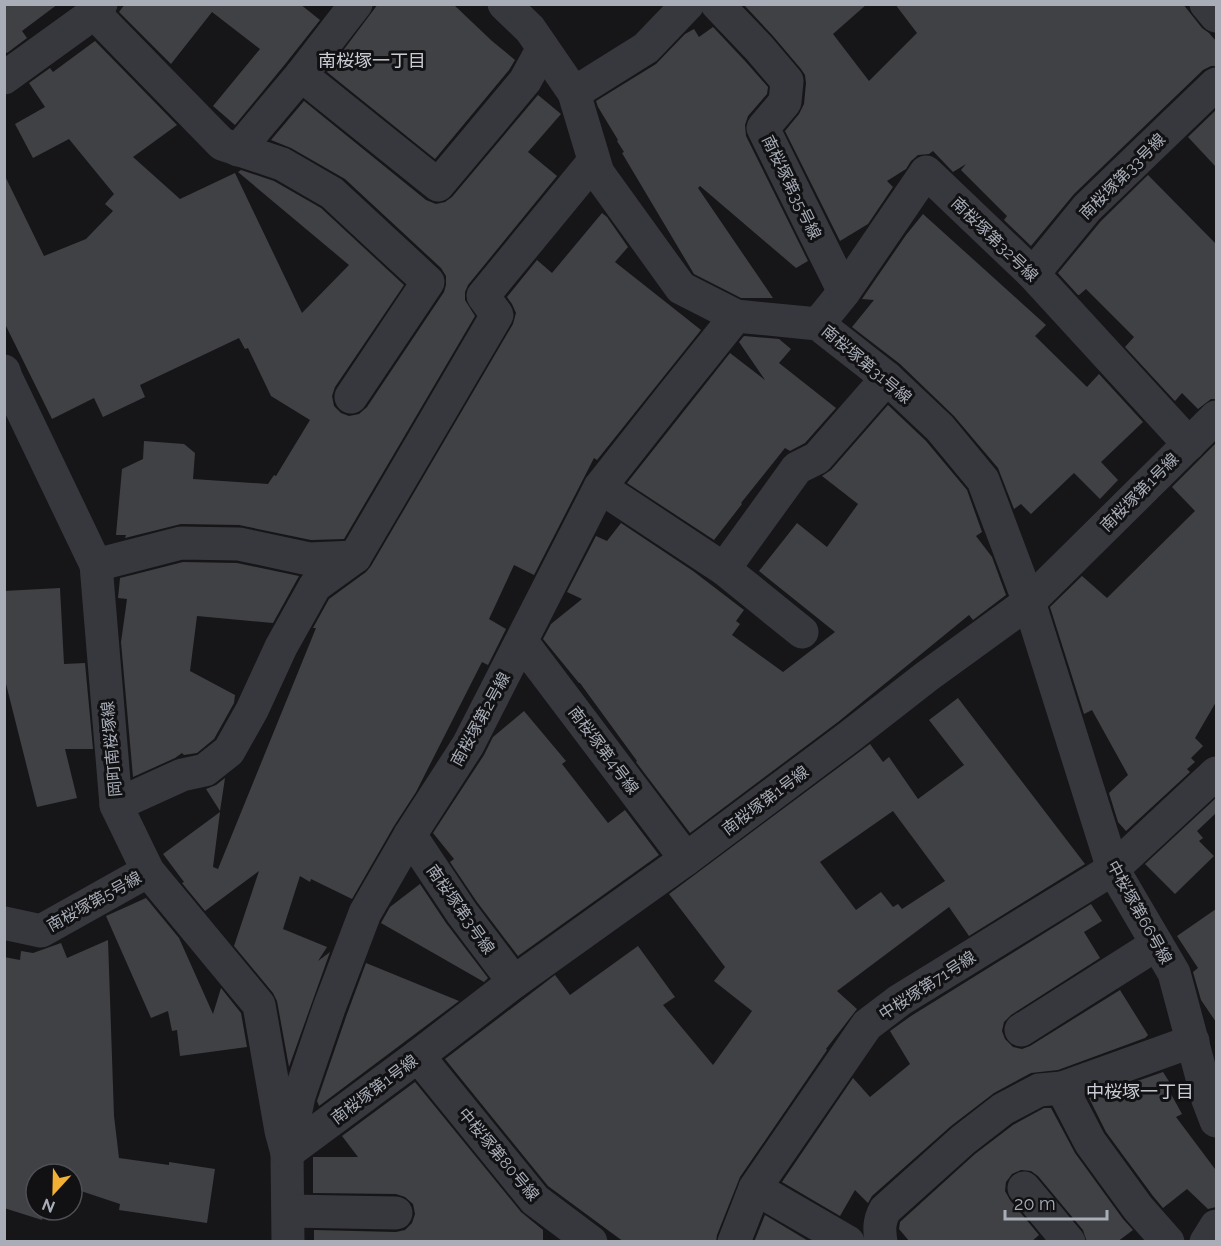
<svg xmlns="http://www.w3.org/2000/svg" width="1221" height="1246" viewBox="0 0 1221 1246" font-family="Raleway,'Noto Sans JP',sans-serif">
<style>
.building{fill:#404145;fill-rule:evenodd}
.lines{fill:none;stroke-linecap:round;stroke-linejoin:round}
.minor{stroke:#37383d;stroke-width:33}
.labels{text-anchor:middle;stroke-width:6;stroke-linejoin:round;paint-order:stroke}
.street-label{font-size:16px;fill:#a8adb8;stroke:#111113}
.neighbourhood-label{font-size:18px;fill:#c9ccd4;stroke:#111113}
</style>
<rect width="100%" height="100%" fill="#161618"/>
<g class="building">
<path d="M4 4H58L22 31 27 38 7 53 4 50Z"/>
<path d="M125 4H300L320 20 286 63 235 125 213 106 260 49 212 12 171 64 119 12Z"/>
<path d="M378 4H453L492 41 515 60 509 70 435 159 327 72Z"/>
<path d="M748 4H867L833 34 869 81 917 33 895 4H1183L1202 28 1209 33 1216 41V66H1211L1203 70 1074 194 1031 246 1004 220 1007 216 961 170 966 164 953 172 933 151 929 154 918 155 911 161 906 169 887 181 893 187 868 224 840 241 785 131 799 114 804 104 806 83 805 75 801 69 773 36 745 6Z"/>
<path d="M713 27 745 61 768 87 767 94 748 116 745 125 746 136 808 261 796 268 700 186 698 188 773 298H741L694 274 622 153 624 152 617 141 618 140 598 107 596 101 656 64 685 34 694 29 699 37Z"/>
<path d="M95 41 177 125 133 157 180 199 235 173 302 313 349 265 238 172 241 170 274 181 321 208 404 285 335 387 332 396 334 406 341 413 349 416 359 414 367 407 444 292 446 285V276L441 268 345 179 291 148 271 140 304 101 426 200 436 204 445 202 452 197 538 95 561 114 528 152 557 176 468 285 465 292V300L475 316 344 539 311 540 239 525 181 524 125 538 126 535H116L122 469 143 459 144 441 184 444 195 453 193 479 268 484 274 475 276 476 310 420 271 396 248 348 245 349 239 338 140 385 145 397 103 417 94 398 52 419 4 322V174L44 256 86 239 113 211 105 204 114 194 69 139 33 158 15 124 45 107 29 83 50 68 53 72Z"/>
<path d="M1216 110V167L1188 137Z"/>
<path d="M1148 175 1216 244V399H1211L1198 409 1182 393 1175 401 1173 399 1125 347 1134 337 1086 289 1079 295H1078L1058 273 1101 221Z"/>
<path d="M602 213 607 217 628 247 615 262 701 330 597 460 594 458 534 575 514 565 489 619 506 629 488 665 482 662 416 792 394 826 352 899 311 879 310 882 300 876 283 929 327 947 318 961 330 952 289 1067 277 1001 273 993 234 946 259 871 205 911 182 883 184 882 163 854 220 812 213 867 218 869 316 628H313L329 599 366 572 371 566 513 324 516 313 512 304 507 297 537 260 552 273Z"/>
<path d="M923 214 1046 325 1035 336 1087 387 1099 374 1143 422 1101 462 1118 480 1100 499 1074 473 1031 514 1021 504 1014 509 998 468 954 416 900 364 852 327 874 300 862 299 906 235Z"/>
<path d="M744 336 779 339 791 349 779 363 836 408 805 443 790 451 785 448 741 503 742 504 714 540 627 483 730 353 765 380 739 342Z"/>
<path d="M888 405 926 441 967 490 982 532 976 536 992 557 1006 595 973 620 969 615 838 722 690 833 636 762 637 761 580 683H579L543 639 551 624 582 599 567 592 596 536 607 541 621 523 693 571 744 610 736 621 740 624 732 635 783 672 835 632 759 571 797 523 827 547 858 504 822 476 831 470Z"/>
<path d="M1216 443V702L1195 738 1203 746 1191 758 1195 762 1187 769 1190 772 1126 831 1118 822 1109 793 1128 775 1092 710 1084 714 1050 607 1082 576 1107 598 1195 511 1172 487Z"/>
<path d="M183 562 237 563 299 576 273 623 197 616 190 671 235 695 234 703 214 739 197 753 184 755 182 753 175 758 133 777 121 642 127 599 118 598 120 578Z"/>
<path d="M60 588 64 664 85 663 93 749H65L77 798 37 807 4 676V591Z"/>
<path d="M958 698 1085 864 969 936 949 907 837 991 857 1009 826 1049 827 1050 740 1177 717 1235 716 1242H624L548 1186 445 1059 555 975 570 995 638 946 675 997 663 1005 713 1065 752 1011 714 981 725 967 669 894 870 744 883 762 889 757 918 799 964 765 929 720ZM893 811 945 881 902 909 898 904 893 907 881 892 856 910 820 862Z"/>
<path d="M524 711 566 761 562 764 608 823 625 810 659 855 518 956 477 902 450 862 454 859 433 833 484 755 493 737Z"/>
<path d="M225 778 220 811 206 789 216 785Z"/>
<path d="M1216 798V813L1197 831 1203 838 1199 841 1214 856 1175 894 1145 864Z"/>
<path d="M420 884 446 923 488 978 484 982 381 923 390 907Z"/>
<path d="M146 898 179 938 213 1014 221 988 241 1013 247 1047 180 1056 177 1030 172 1031 168 1011 151 1018 106 916Z"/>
<path d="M1091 904 1102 921 1084 932 1100 958 1011 1015 1004 1022 1002 1031 1005 1039 1013 1047 1022 1049 1030 1046 1120 990 1148 1035 1145 1038 1058 1070 1031 1073 994 1093 951 1126 872 1196 868 1203 855 1190 840 1216 782 1182 853 1078 870 1097 910 1064 890 1031 911 1016Z"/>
<path d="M1216 909V1022L1201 1000 1193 972 1198 968 1177 936Z"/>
<path d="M108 940 114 1116 119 1158 169 1165V1162L215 1169 207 1223 119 1210 120 1204 72 1188V1174H36V1210H45L42 1220 4 1208V957L20 960 21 951 33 953 61 943 67 958Z"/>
<path d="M366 963 459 1001 319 1106 317 1101 347 1014Z"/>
<path d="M1163 1072 1170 1083 1166 1085 1182 1114 1176 1117 1215 1169 1216 1175V1207L1208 1209 1187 1189 1163 1208 1153 1196 1106 1132 1089 1098Z"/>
<path d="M415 1082 521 1212 543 1230V1242H314V1230L396 1232 405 1230 412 1223 415 1214 413 1204 405 1197 396 1194 313 1193V1157H358L342 1136Z"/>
<path d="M1044 1108H1051L1075 1153 1123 1219 1133 1230 1117 1242H1087L1083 1230 1038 1176 1031 1171 1021 1170 1012 1174 1006 1182 1005 1191 1010 1200 1039 1235 1031 1242H910L899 1229 900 1222 975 1154 1013 1125Z"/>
<path d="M765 1215 810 1242H754Z"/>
</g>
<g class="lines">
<g class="minor">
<path d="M504 4 530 29 574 93 598 173 681 288 736 316 818 324 887 378 940 428 983 480 1029 602 1113 869 1174 973 1208 1100 1216 1121"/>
<path d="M717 4 759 48 787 81 785 102 763 128 844 292"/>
<path d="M1206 4 1216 16"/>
<path d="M94 13 222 144 282 164 332 193 428 282 351 397"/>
<path d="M301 75 438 185 525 81 543 48"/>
<path d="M4 78 94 13 101 4"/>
<path d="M574 93 646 48 688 4"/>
<path d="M238 150 301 75 356 4"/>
<path d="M1033 274 1087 208 1216 84"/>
<path d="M818 324 844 292 926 172 1033 274 1189 444"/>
<path d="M4 371 6 377 96 565 116 805 148 871 259 1005 281 1131 287 1153 288 1242"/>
<path d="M600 487 724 569 797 468 817 458 887 378"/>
<path d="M96 565 181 543 239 544 309 559 355 557"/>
<path d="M724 569 802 632"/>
<path d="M522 642 686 859"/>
<path d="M116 805 182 775 205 770 229 751 252 710 281 647 315 586 355 557 497 315 483 296 594 161"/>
<path d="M410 835 462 913 514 982"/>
<path d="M4 923 41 931 148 871"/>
<path d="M1021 1030 1157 944"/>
<path d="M418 1056 535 1200 591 1242"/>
<path d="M1062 1088 1090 1142 1138 1208 1168 1242"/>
<path d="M287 1153 418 1056 514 982 686 859 849 737 926 677 1029 602 1216 417"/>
<path d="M287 1153 299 1096 329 1008 365 913 410 835 468 745 600 487 671 397 736 316"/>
<path d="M755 1188 848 1242"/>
<path d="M1024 1188 1069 1242"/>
<path d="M289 1211 396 1213"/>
<path d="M734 1242 755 1188 867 1025 900 1000 1113 869 1216 773"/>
<path d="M881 1242C879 1229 879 1221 885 1210L963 1140 1003 1109 1039 1090 1062 1088 1193 1041"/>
<path d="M1206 1242 1216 1226"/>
</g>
</g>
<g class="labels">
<g class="street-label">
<text transform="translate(1122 176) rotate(-45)" y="6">南桜塚第33号線</text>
<text transform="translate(792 187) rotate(64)" y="6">南桜塚第35号線</text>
<text transform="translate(995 239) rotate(44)" y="6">南桜塚第32号線</text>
<text transform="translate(867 364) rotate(40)" y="6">南桜塚第31号線</text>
<text transform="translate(1139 492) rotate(-45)" y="6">南桜塚第1号線</text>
<text transform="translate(480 719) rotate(-61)" y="6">南桜塚第2号線</text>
<text transform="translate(111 749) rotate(-95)" y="6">岡町南桜塚線</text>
<text transform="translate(604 750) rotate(53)" y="6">南桜塚第4号線</text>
<text transform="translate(765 800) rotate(-37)" y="6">南桜塚第1号線</text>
<text transform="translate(94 901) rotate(-29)" y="6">南桜塚第5号線</text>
<text transform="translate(461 909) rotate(55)" y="6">南桜塚第3号線</text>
<text transform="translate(1140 912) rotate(61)" y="6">中桜塚第66号線</text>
<text transform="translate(927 985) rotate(-33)" y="6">中桜塚第71号線</text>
<text transform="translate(374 1089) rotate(-37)" y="6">南桜塚第1号線</text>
<text transform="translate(499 1154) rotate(50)" y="6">中桜塚第80号線</text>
</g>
<g class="neighbourhood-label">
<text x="372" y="67">南桜塚一丁目</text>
<text x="1140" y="1098">中桜塚一丁目</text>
</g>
</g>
<rect width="1221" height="1246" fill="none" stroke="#a8adb8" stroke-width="12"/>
<g transform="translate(54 1192) rotate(202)"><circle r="28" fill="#111113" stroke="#4d4f55" stroke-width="1.5"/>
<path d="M0-4.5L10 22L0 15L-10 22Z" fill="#f2b134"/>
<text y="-9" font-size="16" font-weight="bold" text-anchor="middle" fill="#a8adb8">N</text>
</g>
<path d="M1005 1210v9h102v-9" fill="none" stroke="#a8adb8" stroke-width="3"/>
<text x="1014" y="1210" font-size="18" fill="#a8adb8" stroke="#111113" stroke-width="4.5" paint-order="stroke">20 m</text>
</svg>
